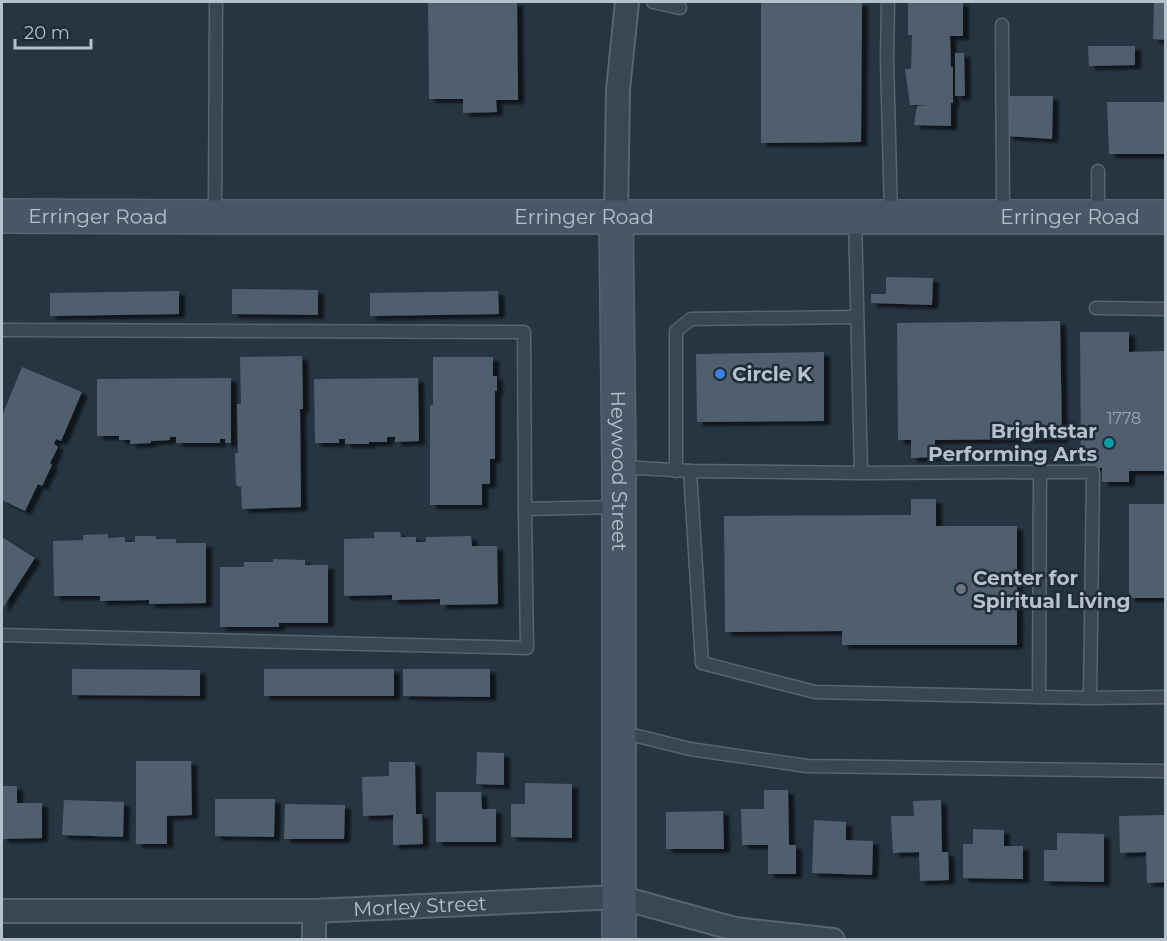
<svg xmlns="http://www.w3.org/2000/svg" width="1167" height="941" viewBox="0 0 1167 941" font-family="Montserrat,sans-serif">
<style>
.building{fill:#4f5f6d;filter:url(#shadow)}
.lines{fill:none;stroke-linecap:round;stroke-linejoin:round}
.lane-casing{stroke:#58646f;stroke-width:15}
.street-casing{stroke:#58646f;stroke-width:26}
.secondary-casing{stroke:#58646f;stroke-width:36}
.lane{stroke:#3a4752;stroke-width:12}
.street{stroke:#3a4752;stroke-width:22}
.secondary{stroke:#485665;stroke-width:33}
.shop-dot{fill:#3f7fe0;stroke:#1f2c37;stroke-width:2}
.culture-dot{fill:#0f9aa8;stroke:#1f2c37;stroke-width:2}
.worship-dot{fill:#6b7280;stroke:#1f2c37;stroke-width:2}
.labels{text-anchor:middle;stroke-width:5;stroke-linejoin:round;paint-order:stroke}
.number-label{font-size:16px;fill:#9da8b4}
.street-label{font-size:20px;fill:#b7c1cc;stroke:#1f2c37}
.poi-label{font-size:20px;font-weight:bold;fill:#b7c1cc;stroke:#1f2c37;text-anchor:start}
</style>
<defs>
<filter id="shadow"><feDropShadow dx="6" dy="4" stdDeviation="1.5" flood-color="#0009"/></filter>
</defs>
<rect width="100%" height="100%" fill="#263542"/>
<g class="building">
<path d="M428 2H517L518 100H496L497 112 463 113V99H429Z"/>
<path d="M761 2H862L861 142 761 143Z"/>
<path d="M908 2H963V36H950L951 67H953V103H951V126L914 125 917 106 928 105H910L905 69H911L912 35H908Z"/>
<path d="M1154 2H1166V40L1153 39Z"/>
<path d="M1088 46H1135V65L1089 66Z"/>
<path d="M955 53H964L965 96H955Z"/>
<path d="M1008 96H1053L1052 139 1007 136Z"/>
<path d="M1107 102H1166V154H1109Z"/>
<path d="M886 277 933 278 932 305 871 303V294H886Z"/>
<path d="M232 289 318 290V315L232 314Z"/>
<path d="M179 291V314L50 316V293Z"/>
<path d="M498 291 499 314 370 316V293Z"/>
<path d="M1060 321 1062 439 935 440V457L911 458V440H898L897 323Z"/>
<path d="M1080 332H1129V352L1166 351V471H1129V482H1102V468H1081Z"/>
<path d="M824 352V421L697 422 696 354Z"/>
<path d="M302 356 303 409H300L301 507 242 509 241 487 236 485 235 453H238L237 404H241L240 357Z"/>
<path d="M433 357H493V376H497V391H495V459H490V484H482V505H430V405H433Z"/>
<path d="M22 367 82 392 61 441 56 439 54 444 58 447 50 463 52 465 42 486 38 484 25 511 2 500V416Z"/>
<path d="M231 378V443H225V439H220V443H176V437H170V440L151 441V443L130 444V440H119V436H97V379Z"/>
<path d="M418 378 419 441 395 442V437H387V442H369V444H345V439H339V443H315L314 379Z"/>
<path d="M911 499H936V526H1017V645H842V631L725 632 724 516 911 515Z"/>
<rect x="1129" y="504" width="37" height="94"/>
<path d="M374 532H400L401 537H416V542H426V537L471 536 472 546H497L498 604 440 605V599L392 600V595L344 596V539L374 538Z"/>
<path d="M108 534V538L125 537V542H135V536H156V539H176V543H206V603L149 604V600L100 601V596H54L53 541 83 540V535Z"/>
<path d="M2 537 35 558 2 609Z"/>
<path d="M273 559 305 560V565H328V623H279V627H220V567H244V562H273Z"/>
<path d="M72 669 200 670V696L72 695Z"/>
<rect x="264" y="669" width="130" height="27"/>
<path d="M403 669H490V697L403 696Z"/>
<path d="M477 752 504 753V785L476 784Z"/>
<path d="M136 761H191L192 815 167 816V844H136Z"/>
<path d="M389 762H415L416 814H422L423 844 393 845V815L363 816 362 777 389 776Z"/>
<path d="M525 783 572 784V838L511 837V804H525Z"/>
<path d="M2 786H17V803H42V838L2 839Z"/>
<path d="M764 790H788L789 845H796V874H768V845H742L741 809H764Z"/>
<path d="M436 792H481L482 809H496V842H436Z"/>
<path d="M215 799H275L274 837 215 836Z"/>
<path d="M64 800 124 802 123 837 62 835Z"/>
<path d="M941 800 942 852H948L949 880 920 881 919 852 893 853 891 816H914L913 801Z"/>
<path d="M285 804 345 805 344 839H284Z"/>
<path d="M723 811 724 849H666V812Z"/>
<path d="M1166 815V882L1147 883 1146 852 1120 853 1119 816Z"/>
<path d="M814 820 846 822V840L873 841 872 875 812 873Z"/>
<path d="M973 829 1004 830V846H1023V879L963 878V844H973Z"/>
<path d="M1057 833 1104 834V882L1044 881V850H1057Z"/>
</g>
<g class="lines">
<defs>
<g id="lane">
<path d="M653 2 680 8"/>
<path d="M888 2 887 59 891 216"/>
<path d="M1002 25 1003 216"/>
<path d="M1098 171V217"/>
<path d="M215 216 216 2"/>
<path d="M1096 308 1166 309"/>
<path d="M2 330 524 332 525 509"/>
<path d="M621 467 690 471 861 473 855 218"/>
<path d="M676 471V331L691 319 857 317"/>
<path d="M690 471 702 663 815 692 1090 698 1093 472H1040"/>
<path d="M861 473 1040 472 1039 697"/>
<path d="M2 635 527 648 525 509 618 507"/>
<path d="M1090 698 1166 697"/>
<path d="M621 732 690 749 807 766 1166 771"/>
</g>
<g id="street">
<path d="M616 217 618 90 627 2"/>
<path id="s1" d="M2 911H314L619 897 735 929 833 940"/>
<path d="M314 911V940"/>
</g>
<g id="secondary">
<path id="s2" d="M2 216 215 217H1166"/>
<path id="s3" d="M616 217 619 467V940"/>
</g>
</defs>
<use href="#lane" class="lane-casing"/>
<use href="#street" class="street-casing"/>
<use href="#secondary" class="secondary-casing"/>
<use href="#lane" class="lane"/>
<use href="#street" class="street"/>
<use href="#secondary" class="secondary"/>
</g>
<circle class="shop-dot" cx="720" cy="374" r="6"/>
<circle class="culture-dot" cx="1109" cy="443" r="6"/>
<circle class="worship-dot" cx="961" cy="589" r="6"/>
<g class="labels">
<g class="number-label">
<text x="1124" y="424">1778</text>
</g>
<g class="street-label">
<text dy="7" stroke="none"><textPath href="#s2" startOffset="96">Erringer Road</textPath></text>
<text dy="7" stroke="none"><textPath href="#s2" startOffset="582">Erringer Road</textPath></text>
<text dy="7" stroke="none"><textPath href="#s2" startOffset="1068">Erringer Road</textPath></text>
<text dy="7" stroke="none"><textPath href="#s3" startOffset="254">Heywood Street</textPath></text>
<text dy="7" stroke="none"><textPath href="#s1" startOffset="418">Morley Street</textPath></text>
</g>
<g class="poi-label">
<text x="732" y="381">Circle K</text>
<text x="1097" y="438" text-anchor="end">Brightstar<tspan x="1097" dy="23">Performing Arts</tspan></text>
<text x="973" y="585">Center for<tspan x="973" dy="23">Spiritual Living</tspan></text>
</g>
</g>
<rect width="1167" height="941" fill="none" stroke="#b7c1cc" stroke-width="6"/>
<path d="M15 39v9h76v-9" fill="none" stroke="#b7c1cc" stroke-width="3"/>
<text x="24" y="39" font-size="18" fill="#b7c1cc" stroke="#1f2c37" stroke-width="4.5" paint-order="stroke">20 m</text>
</svg>
